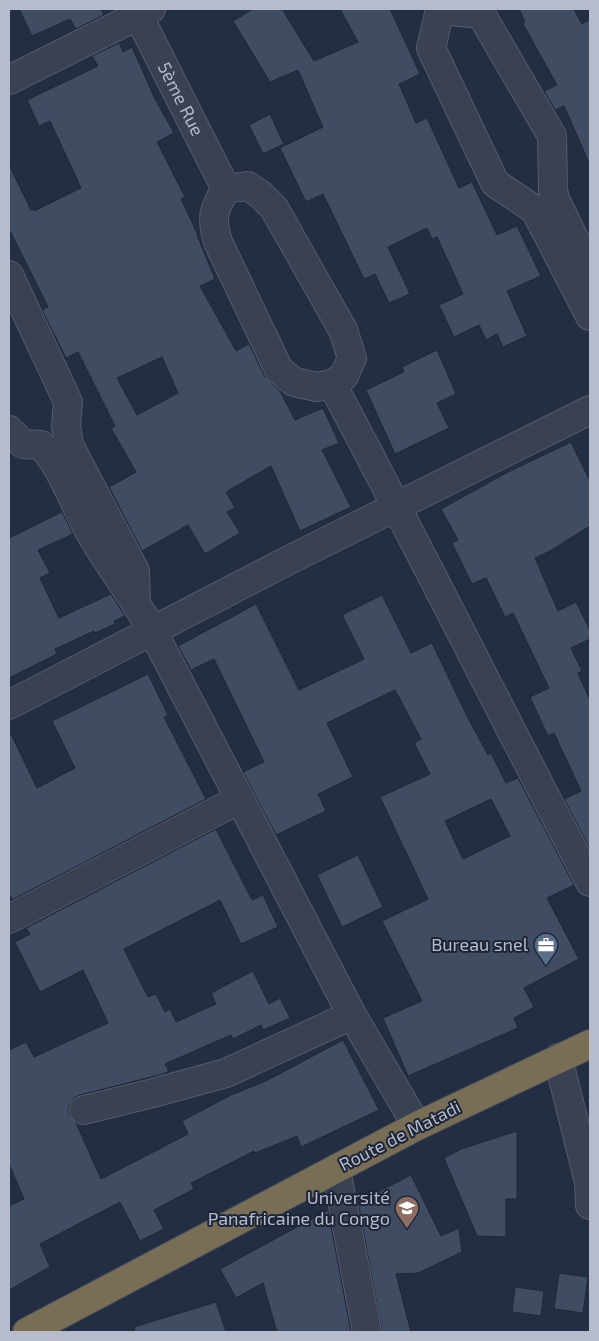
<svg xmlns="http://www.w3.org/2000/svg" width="599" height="1341" viewBox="0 0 599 1341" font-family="'Exo 2',sans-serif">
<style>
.building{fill:#404c62;stroke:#1f2739;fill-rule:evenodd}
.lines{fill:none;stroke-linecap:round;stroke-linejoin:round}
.minor-casing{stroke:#545c6c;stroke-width:30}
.highway-casing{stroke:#434b5c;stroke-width:30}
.minor{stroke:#394152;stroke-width:28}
.highway{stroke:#786e55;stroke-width:28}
.labels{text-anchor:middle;stroke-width:4;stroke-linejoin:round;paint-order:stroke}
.street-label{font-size:18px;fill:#b6bccc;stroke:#1d2537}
.poi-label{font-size:18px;fill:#b6bccc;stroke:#1d2537;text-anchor:end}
</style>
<rect width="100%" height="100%" fill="#242e42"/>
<g class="building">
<path d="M19 9H101L104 15 76 29 70 19 32 36Z"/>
<path d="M253 9H282L314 61 358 42 340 9H390L420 74 399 84 416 123 427 118 459 188 472 182 497 235 517 226 541 276 507 291 527 336 503 347 497 334 486 340 479 325 454 337 439 305 463 294 437 237 432 239 427 228 388 247 410 294 389 303 375 274 364 279 323 194 306 202 280 148 323 127 298 70 270 82 233 21Z"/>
<path d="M519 9H574L582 24 590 19V165L564 106 555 110 544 91 557 85 523 24 525 22Z"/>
<path d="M119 43 123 52 132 47 155 99 174 133 157 142 185 197 181 199 198 235H197L215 279 200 286 236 351 249 344 265 377 280 391 295 420 323 408 339 443 322 450 351 507 300 531 271 466 226 492 235 508 227 512 240 533 205 554 188 525 142 551 109 487 136 472 111 428 115 426 78 352 66 358 42 310 48 307 9 229V165L31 210 33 209 34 211 81 188 50 121 39 126 27 100 98 66 92 56ZM162 357 178 393 137 415 117 378Z"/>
<path d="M270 114 284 144 263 154 249 125Z"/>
<path d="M437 350 456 394 437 403 449 428 395 454 366 390 404 372 402 367Z"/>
<path d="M571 442 590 481V526L550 551 535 558 558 611 576 602 590 630V639L571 648 582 671 578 673 590 700V849L564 799 581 791 554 733 548 736 530 697 549 688 513 613 505 617 486 578 472 584 452 543 458 540 441 509 508 472Z"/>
<path d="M62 512 73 534 38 550 50 573 40 578 59 618 111 594 125 616 114 621 115 624 95 633 94 631 55 649 57 654 9 678V538Z"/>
<path d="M382 595 411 653 432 643 468 718 488 755 491 753 506 783 518 778 574 885 547 898 579 959 524 988 534 1007 514 1018 518 1028 408 1076 383 1018 422 1001 382 921 428 899 380 797 430 774 414 743 421 739 395 690 327 723 353 777 318 794 326 811 276 835 243 772 264 762 214 659 191 670 178 646 256 604 299 690 364 659 342 615ZM491 799 510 836 463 859 445 821Z"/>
<path d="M148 674 168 715 164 717 206 799 12 900 9 893V730L37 788 75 768 52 721Z"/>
<path d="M216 829 252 900 263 895 278 927 241 944 220 900 124 949 148 997 156 994 165 1012 170 1009 176 1022 216 1004 211 993 253 971 269 1004 280 998 290 1018 263 1030 261 1025 233 1039 231 1035 165 1064 169 1071 163 1074 80 1095 74 1098 69 1106V1114L76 1123 101 1179 188 1134 182 1121 231 1095 266 1081 343 1040 379 1110 301 1147 297 1136 255 1153 254 1151 191 1183 194 1189 154 1210 164 1229 140 1241 120 1202 40 1244 50 1267 9 1290V1206L24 1199 9 1164V1050L26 1042 34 1057 108 1023 83 970 40 992 15 942 30 934 26 928Z"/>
<path d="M358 855 383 907 342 927 317 875Z"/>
<path d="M517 1131V1199H506V1237L477 1236 444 1158 461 1149Z"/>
<path d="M411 1175 441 1236 459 1228 462 1252 418 1273 396 1274 411 1332H382L358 1202Z"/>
<path d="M328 1210 351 1332H277L263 1283 236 1298 220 1269Z"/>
<path d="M559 1273 588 1277 583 1313 554 1309Z"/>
<path d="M515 1287 544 1291 541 1316 512 1312Z"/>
<path d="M216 1302 226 1332H135L134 1327Z"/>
</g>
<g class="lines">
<defs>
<g id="minor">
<path id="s1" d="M135 9 226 189"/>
<path d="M9 80 151 9"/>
<path d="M248 186 261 195 274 208 343 330 352 358 344 376 332 384 317 387 294 382 279 370 218 242C211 219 213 209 226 189Z"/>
<path d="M590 271 555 199 553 190 552 136 481 14 440 10 431 48 495 183 535 210 590 316"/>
<path d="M9 275 68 402 66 425 69 445 135 571 136 602"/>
<path d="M332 384C420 549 503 717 590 882"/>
<path d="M9 430 23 444 41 445C62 468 73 501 88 529 108 564 132 595 152 630L352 1015 417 1126"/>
<path d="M9 705 293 558 590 410"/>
<path d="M9 919 240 799"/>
<path d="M558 1058 589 1182 590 1205"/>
<path d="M84 1110 153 1093 226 1073 352 1015"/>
<path d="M336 1169 367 1332"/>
</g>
<path id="highway" d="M27 1332 417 1126 590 1044"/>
</defs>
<use href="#minor" class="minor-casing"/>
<use href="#highway" class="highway-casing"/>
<use href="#minor" class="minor"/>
<use href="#highway" class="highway"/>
</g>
<defs>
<symbol id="office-pin" viewBox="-11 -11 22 30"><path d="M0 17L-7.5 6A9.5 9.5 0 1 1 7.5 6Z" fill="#5c6f8a" stroke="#1d2537"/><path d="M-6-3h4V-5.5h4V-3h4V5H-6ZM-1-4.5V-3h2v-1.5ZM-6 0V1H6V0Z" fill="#fff"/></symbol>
<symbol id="university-pin" viewBox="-11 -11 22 30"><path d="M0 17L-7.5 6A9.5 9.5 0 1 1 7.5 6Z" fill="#8d6e63" stroke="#1d2537"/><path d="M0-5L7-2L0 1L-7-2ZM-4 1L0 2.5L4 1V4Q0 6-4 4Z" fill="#fff"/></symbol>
</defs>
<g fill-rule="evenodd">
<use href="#office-pin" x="532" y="931" width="28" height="38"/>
<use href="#university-pin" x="393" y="1194" width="28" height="38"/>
</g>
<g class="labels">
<g class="street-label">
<text dy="6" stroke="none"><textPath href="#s1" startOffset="101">5ème Rue</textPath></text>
<text transform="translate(400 1136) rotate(-27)" y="6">Route de Matadi</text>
</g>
<g class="poi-label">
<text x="528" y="951">Bureau snel</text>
<text x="390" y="1204">Université<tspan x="390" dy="21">Panafricaine du Congo</tspan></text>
</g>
</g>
<rect width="599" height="1341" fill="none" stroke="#b6bccc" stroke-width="20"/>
</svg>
